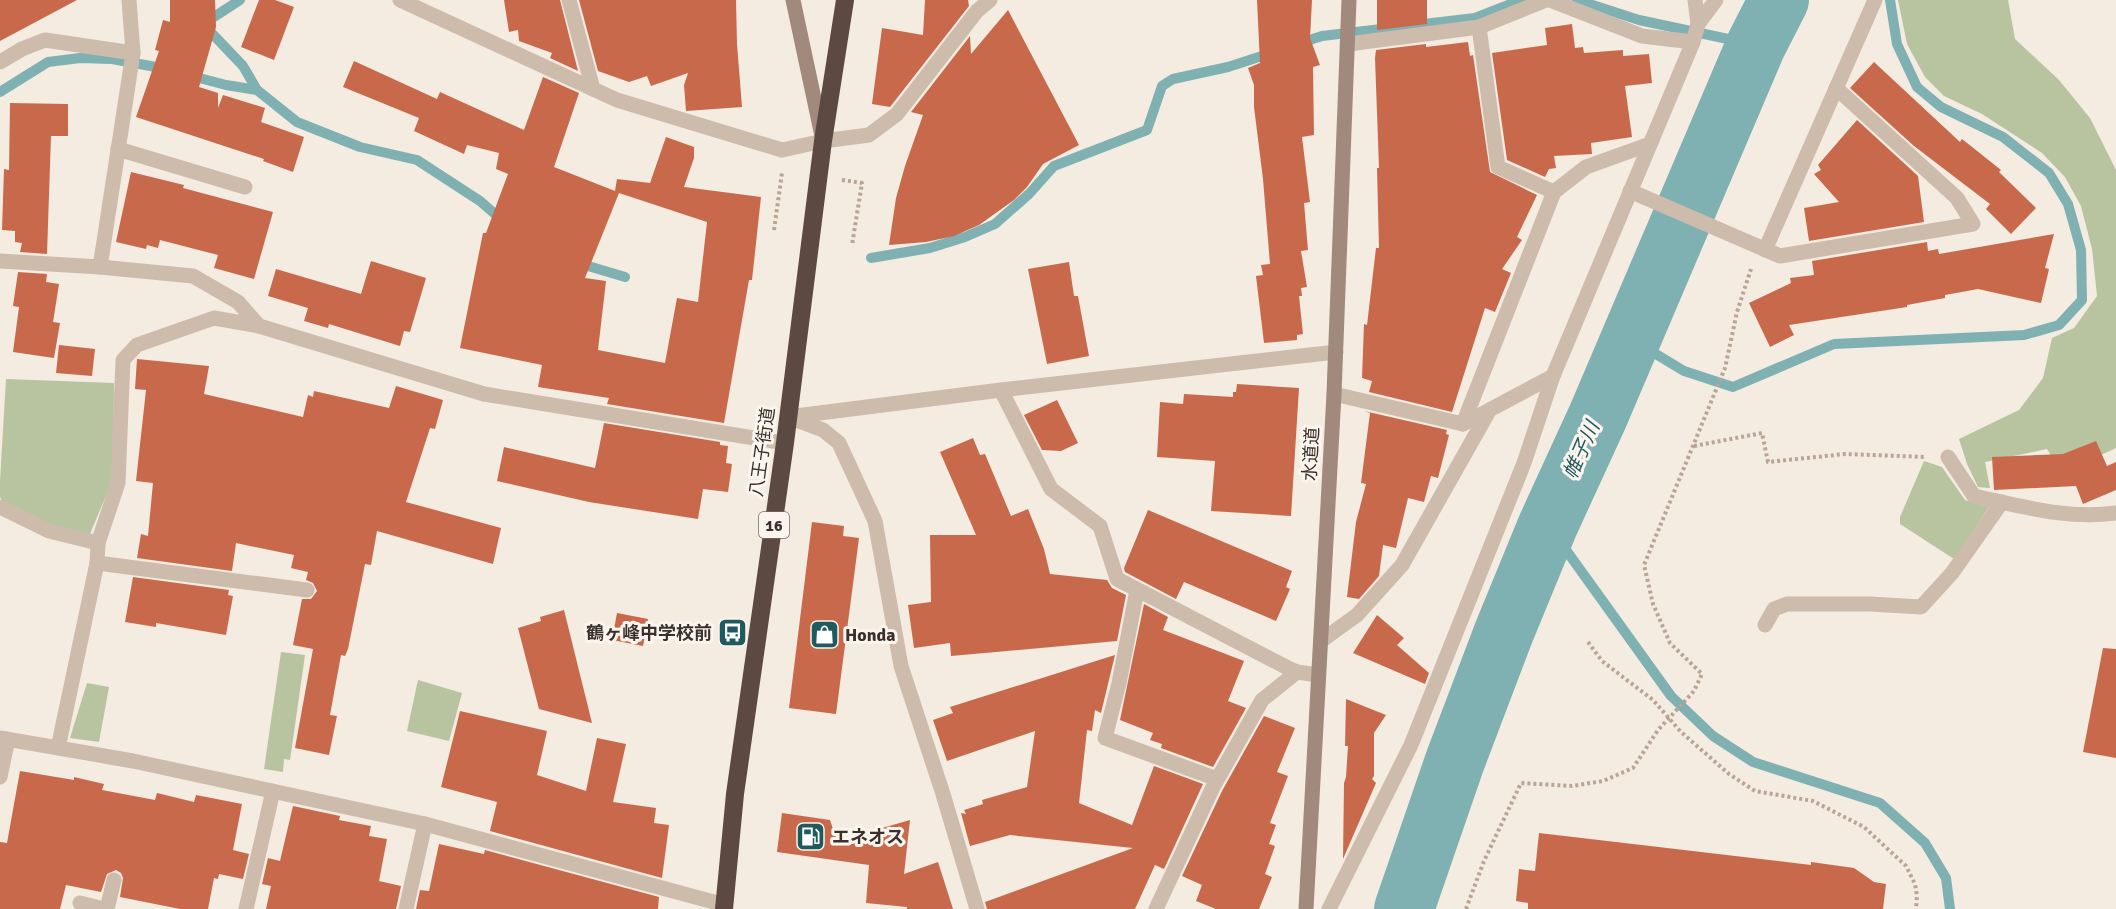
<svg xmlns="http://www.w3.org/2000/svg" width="2116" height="909" viewBox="0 0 2116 909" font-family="Signika,'Noto Sans JP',sans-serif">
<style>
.green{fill:#b8c4a0}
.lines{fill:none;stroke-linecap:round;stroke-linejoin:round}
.stream{stroke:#7fb0b2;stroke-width:10}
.river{stroke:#7fb0b2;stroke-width:60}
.building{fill:#c8694b;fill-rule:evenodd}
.path{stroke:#b9a596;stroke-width:4;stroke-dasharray:3 3;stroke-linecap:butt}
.lane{stroke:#cdbbac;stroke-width:15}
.street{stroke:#cdbbac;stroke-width:15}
.secondary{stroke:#a18a7d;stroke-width:15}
.highway{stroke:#5c4a42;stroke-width:18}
.labels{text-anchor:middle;stroke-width:6;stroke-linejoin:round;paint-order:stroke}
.shield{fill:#fbf5ee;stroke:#756b66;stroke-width:1.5}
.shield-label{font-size:16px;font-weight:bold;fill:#3b302b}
.street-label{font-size:18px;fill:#3b302b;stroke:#fbf5ee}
.poi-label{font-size:18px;font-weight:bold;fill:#3b302b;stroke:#fbf5ee;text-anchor:start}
.water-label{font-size:20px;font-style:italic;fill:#1f5a5e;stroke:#fbf5ee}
</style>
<rect width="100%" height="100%" fill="#f4ebe1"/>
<g class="green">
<path d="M1898 0H2008L2015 39 2059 80 2090 118 2116 170V448L2062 473 2047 449 1985 462 1990 488 1978 487 1967 464 1959 439 2019 410 2043 378 2052 338 2074 328 2097 296 2092 249 2081 206 2065 177 2042 153 1982 114 1944 96 1925 77 1907 44Z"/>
<path d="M6 379 114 383 113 479 90 534 52 526 4 503 0 497V481Z"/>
<path d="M1924 461 1942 467 1965 500 1989 507 1954 559 1900 524V517Z"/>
<path d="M281 652 305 655 290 760 284 759 283 772 264 769Z"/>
<path d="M418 680 462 693 449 741 407 731Z"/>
<path d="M87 683 109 687 99 742 70 738Z"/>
</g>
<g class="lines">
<g class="stream">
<path d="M240 0 203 24 243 66 257 90"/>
<path d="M1577 0 1639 20 1756 45"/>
<path d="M1297 44 1322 36 1475 18 1521 0"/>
<path d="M188 75 226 85 257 90 297 122 312 128 360 147 417 160 480 201 503 221"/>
<path d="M0 92 48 62 80 58 112 59 167 69"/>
<path d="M871 258 930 248 965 237 995 224 1029 194 1054 166 1147 130 1162 86 1173 79 1228 67 1271 53"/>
<path d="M578 263 625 277"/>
<path d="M1631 339 1684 371 1733 387 1834 344 2024 335 2059 325 2082 300 2081 250 2068 204 2049 173 2003 137 1941 107 1917 87 1897 44 1890 0"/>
<path d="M1548 525 1671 696 1713 736 1753 762 1880 803 1925 843 1946 878 1950 909"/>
</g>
<path class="river" d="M1404 909 1455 761 1504 632 1548 525 1598 416 1756 45 1779 0"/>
</g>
<g class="building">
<path d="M0 0H77L0 41Z"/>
<path d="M170 0H215L216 27 199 87 218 93V108L223 95 265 108 261 122 304 137 293 172 263 161 264 159 136 117 159 51 155 50 163 20 170 22Z"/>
<path d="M259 0H275L294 7 274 60 241 47Z"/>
<path d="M504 0H560L578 71 550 58 552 53 519 41 518 30 509 32Z"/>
<path d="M579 0H736L737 44 742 107 686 111 684 85 688 73 651 86 647 76 629 82 598 71Z"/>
<path d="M925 0H968L969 6 890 107 872 104 882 28 923 35Z"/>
<path d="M1257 0H1312L1310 38 1320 65 1313 67 1314 135 1302 137 1310 202 1304 203 1308 250 1301 251 1307 287 1301 288 1302 296H1299L1303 334 1297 335V340L1264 343 1256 276 1263 275 1261 265 1270 264 1263 179 1254 107V85L1248 68 1260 63Z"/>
<path d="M1377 0H1427V24L1377 30Z"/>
<path d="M1008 10 1079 145 1043 164 1027 187 1014 200 979 225 954 236 926 242 889 245 896 198 905 166 923 115 911 112 970 36 971 54Z"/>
<path d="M1572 24 1575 48 1583 47 1584 53 1623 50V56L1649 54 1652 83 1625 86 1632 137 1591 143 1592 154 1554 156 1556 168 1549 169 1545 177 1507 160 1492 53 1547 45 1545 28Z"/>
<path d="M1468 42 1470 56 1473 55 1490 172 1537 195 1517 237 1522 240 1502 269 1511 273 1495 312 1485 308 1452 412 1369 392 1372 381 1362 378 1364 324 1367 325 1376 248H1379L1377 168H1379L1375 58 1376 50 1426 44V47Z"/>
<path d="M354 61 437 99 440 92 524 130 543 77 579 93 554 167 615 191 617 179 650 183 666 137 694 147V158L684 187 761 197 752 280H749L724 423 607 404 609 398 538 387 542 365 460 348 483 233H486L508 174 496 169 499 153 467 145 464 154 414 131 419 118 343 87ZM619 193 707 222 698 302 677 298 665 363 598 350 606 281 585 278Z"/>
<path d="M1874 62 1960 142 1962 139 2001 170 1999 172 2036 208 2011 234 1986 209 1990 204 1914 146 1850 88Z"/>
<path d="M10 103 68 104V136H51L47 254 20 252 22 243 15 242V231L2 230 4 169 9 170Z"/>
<path d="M1857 120 1918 176 1924 222 1809 241 1804 208 1839 202 1814 174 1821 170 1818 165Z"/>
<path d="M131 172 184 185 183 188 273 212 254 279 214 268 218 255 160 240 158 248 147 245 146 249 116 242Z"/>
<path d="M2054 234 2045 268 2049 269 2041 303 1978 289 1945 295V298L1907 305V307L1789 325 1794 335 1770 347 1749 303 1791 283 1790 278 1814 275 1812 261 1927 242 1928 251 1938 249 1939 254Z"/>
<path d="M371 261 426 278 410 332 404 331 400 346 329 324 328 328 304 321 308 308 268 296 276 269 361 294Z"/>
<path d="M1069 262 1074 296H1078L1089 356 1047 364 1028 269Z"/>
<path d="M18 272 47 274 46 282 59 284 53 322 60 323 54 358 13 352 19 307 13 306Z"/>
<path d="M59 345 95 349 92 376 56 373Z"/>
<path d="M137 359 209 366 204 394 303 417 308 395 313 397 314 391 389 408 396 386 443 400 435 429 430 428 406 502 501 528 493 564 377 531 371 565 365 564 348 649 345 656 341 655 330 715 337 716 329 755 295 748 313 649 293 645 302 599H311L317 591 313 583 306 580 308 572 291 568 294 555 236 543 232 571 137 558 141 534 148 536 153 483 136 481 146 390 135 389Z"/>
<path d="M1237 384 1299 388 1291 516 1211 511 1215 461 1157 457 1160 402 1183 404 1184 394 1233 397V392H1236Z"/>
<path d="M1057 400 1078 443 1061 451 1042 450 1024 415Z"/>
<path d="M1364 411 1447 430 1446 434 1449 435 1438 478 1431 476 1424 502 1408 498 1396 548 1383 545 1379 576 1359 599 1347 597 1356 522 1366 484 1361 483 1370 413Z"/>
<path d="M604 423 720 442V445L728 446 726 463 732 464 728 492 703 489 698 519 589 502 497 481 504 447 595 468Z"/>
<path d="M973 438 980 455 985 454 1011 516 1028 509 1044 549 1050 574 1107 580 1112 588 1126 595 1117 641 951 656 950 643 914 648 908 605 931 602 930 535H976L940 452Z"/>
<path d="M2096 441 2107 466 2116 462V490L2083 504 2076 486 1994 490 1992 457 2063 454Z"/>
<path d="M1148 510 1292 571 1286 587 1290 589 1276 621 1184 582 1176 599 1125 572 1124 568Z"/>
<path d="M812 522 844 526 843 536 859 538 836 714 789 708Z"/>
<path d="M133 577 229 590 228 595 233 596 226 635 156 623V627L125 622Z"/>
<path d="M1144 604 1168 617 1163 630 1244 661 1228 701 1246 708 1213 767 1161 748 1162 744 1150 740 1153 733 1120 720Z"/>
<path d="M564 610 592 723 539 709 518 628 541 621 540 617Z"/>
<path d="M617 613 648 619 643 646 612 640Z"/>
<path d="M1377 615 1404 638 1397 645 1429 673 1425 684 1353 653Z"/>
<path d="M2103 648 2116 649V758L2083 752Z"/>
<path d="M1115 655 1101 713 1095 710 1092 731 1087 730 1079 803 1132 825 1154 766 1203 784 1164 869 1155 865 1135 909H987L985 902 1133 848 1010 835 970 846 961 813 966 814 964 810 983 804 982 800 1027 787 1035 731 947 761 933 720 953 713 950 707Z"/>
<path d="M1346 699 1386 715 1374 733V776L1372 779 1376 783 1343 859 1344 783 1346 777 1348 746H1345Z"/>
<path d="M460 711 547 731 537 775 586 791 597 738 626 744 613 802 656 808 654 823 669 825 662 878 490 831 497 802 441 787Z"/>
<path d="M1264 716 1295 728 1277 772 1288 776 1270 823 1276 825 1269 844 1275 846 1265 874 1272 877 1259 909H1216L1196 901 1202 885 1182 876 1222 791Z"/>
<path d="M20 771 74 780V777L104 784 102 790 155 800 157 793 194 802 196 795 242 804 233 850 249 854 243 879 219 874 218 879 214 878 208 909H180L120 897 123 878 121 873 116 870 107 874 101 892 66 885 60 909H0V842L7 843Z"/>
<path d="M293 806 340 816 339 820 371 826 369 836 387 839 379 881 401 886 396 909H266L271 886 262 884 268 858 280 861Z"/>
<path d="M782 813 830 820 837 841 910 820 904 874 938 862 953 909H907V907L866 903 869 865 777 852Z"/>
<path d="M1539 833 1811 865V862L1854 868 1874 882 1886 884 1883 909H1528V903L1516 901 1519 869 1535 871Z"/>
<path d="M439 844 484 854 485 850 659 897 658 909H416L420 890 429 891Z"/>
</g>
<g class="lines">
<g class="path">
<path d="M842 180 862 183 852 245"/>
<path d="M774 230 782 173"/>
<path d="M1694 446 1762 433 1768 462 1845 454 1926 457"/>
<path d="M1588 642 1602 661 1653 700 1681 732 1729 774 1755 791 1813 801 1864 827 1906 866 1915 884 1917 896 1916 909"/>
<path d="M1466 909 1484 861 1521 783 1572 786 1603 781 1633 768 1658 730 1694 691 1702 674 1670 643 1653 604 1644 565 1725 368 1737 312 1751 269"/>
</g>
<g class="lane">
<path d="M129 0 133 53"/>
<path d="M1479 27 1498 167 1554 192"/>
<path d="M118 149 245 187"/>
<path d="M1001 390 1051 489 1100 526"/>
<path d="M1463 424 1554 192 1586 167 1650 144"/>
<path d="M1948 457 1974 496C2020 506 2069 520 2116 513"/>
<path d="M0 507 49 531 98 543"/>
<path d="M97 563 307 590"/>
<path d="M1137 590 1119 683 1105 738 1217 779"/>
<path d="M1765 625 1774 609 1787 604H1870L1921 607 1952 573 2002 502"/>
<path d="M1321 641 1357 615 1402 565 1489 411"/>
</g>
<g class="street">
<path d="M400 0 617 100 782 150 823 141 869 135 897 114 977 11 990 0"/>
<path d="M569 0 593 89"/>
<path d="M1550 0 1642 36 1693 42"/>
<path d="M1695 0 1698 24"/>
<path d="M1348 44 1479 27 1546 0"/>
<path d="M0 62 22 49 45 40 133 53 100 267"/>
<path d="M1630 191 1780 256 1973 224 1957 198 1836 88"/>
<path d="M1765 250 1875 0"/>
<path d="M0 261 100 267 193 276 238 302 259 326"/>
<path d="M1334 394 1463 424 1553 376 1693 42 1698 24 1716 0"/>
<path d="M788 417 1001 390 1336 352"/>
<path d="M791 418 823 430 839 443 875 521 901 666 943 794 977 909"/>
<path d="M1100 526 1117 579 1286 667 1297 672 1318 675"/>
<path d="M0 738 133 761 425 824 725 905"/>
<path d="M58 748 97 563 98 543 118 483 123 360 137 345 214 318 259 326 484 394 785 443"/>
<path d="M0 777 8 739"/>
<path d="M80 903 104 909"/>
<path d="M107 909 114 880"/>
<path d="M246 909 273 791"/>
<path d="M406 909 425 824"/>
<path d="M1156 909 1213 787 1262 700 1297 672"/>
<path d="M1329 909 1411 745 1524 463 1553 376"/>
</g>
<g class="secondary">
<path d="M793 0 822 136"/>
<path d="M1306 909 1334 394 1349 0"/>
</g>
<path class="highway" d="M724 909 735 794 785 443 823 141 845 0"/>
</g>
<defs>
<symbol id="bus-square" viewBox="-11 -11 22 22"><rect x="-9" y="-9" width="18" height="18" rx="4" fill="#1f5a5e" stroke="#fbf5ee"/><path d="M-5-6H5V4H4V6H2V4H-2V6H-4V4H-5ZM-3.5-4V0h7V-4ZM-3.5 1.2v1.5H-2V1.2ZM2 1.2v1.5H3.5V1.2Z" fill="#fff"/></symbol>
<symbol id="shop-square" viewBox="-11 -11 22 22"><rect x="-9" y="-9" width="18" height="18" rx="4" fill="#1f5a5e" stroke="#fbf5ee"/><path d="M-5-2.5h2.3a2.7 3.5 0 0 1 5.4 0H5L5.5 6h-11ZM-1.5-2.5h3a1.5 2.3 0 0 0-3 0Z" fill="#fff"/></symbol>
<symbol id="fuel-square" viewBox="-11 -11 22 22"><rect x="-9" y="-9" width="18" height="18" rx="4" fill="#1f5a5e" stroke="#fbf5ee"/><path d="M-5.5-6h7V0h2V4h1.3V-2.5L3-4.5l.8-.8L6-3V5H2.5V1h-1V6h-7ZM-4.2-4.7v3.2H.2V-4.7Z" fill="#fff"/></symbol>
</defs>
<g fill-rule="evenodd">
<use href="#bus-square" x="716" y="616" width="33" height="33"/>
<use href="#shop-square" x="808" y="618" width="33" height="33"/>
<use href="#fuel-square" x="794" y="820" width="33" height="33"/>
</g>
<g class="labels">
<rect class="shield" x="759" y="512" width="30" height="26" rx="4.5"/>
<g class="shield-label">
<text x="774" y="531">16</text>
</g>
<g class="street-label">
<text transform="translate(762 452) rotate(-82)" y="6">八王子街道</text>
<text transform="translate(1311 454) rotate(-87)" y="6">水道道</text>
</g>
<g class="poi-label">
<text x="712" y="639" text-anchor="end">鶴ヶ峰中学校前</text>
<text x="845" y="641">Honda</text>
<text x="832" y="843">エネオス</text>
</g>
<g class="water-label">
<text transform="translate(1581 450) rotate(-66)" y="7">帷子川</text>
</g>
</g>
</svg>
